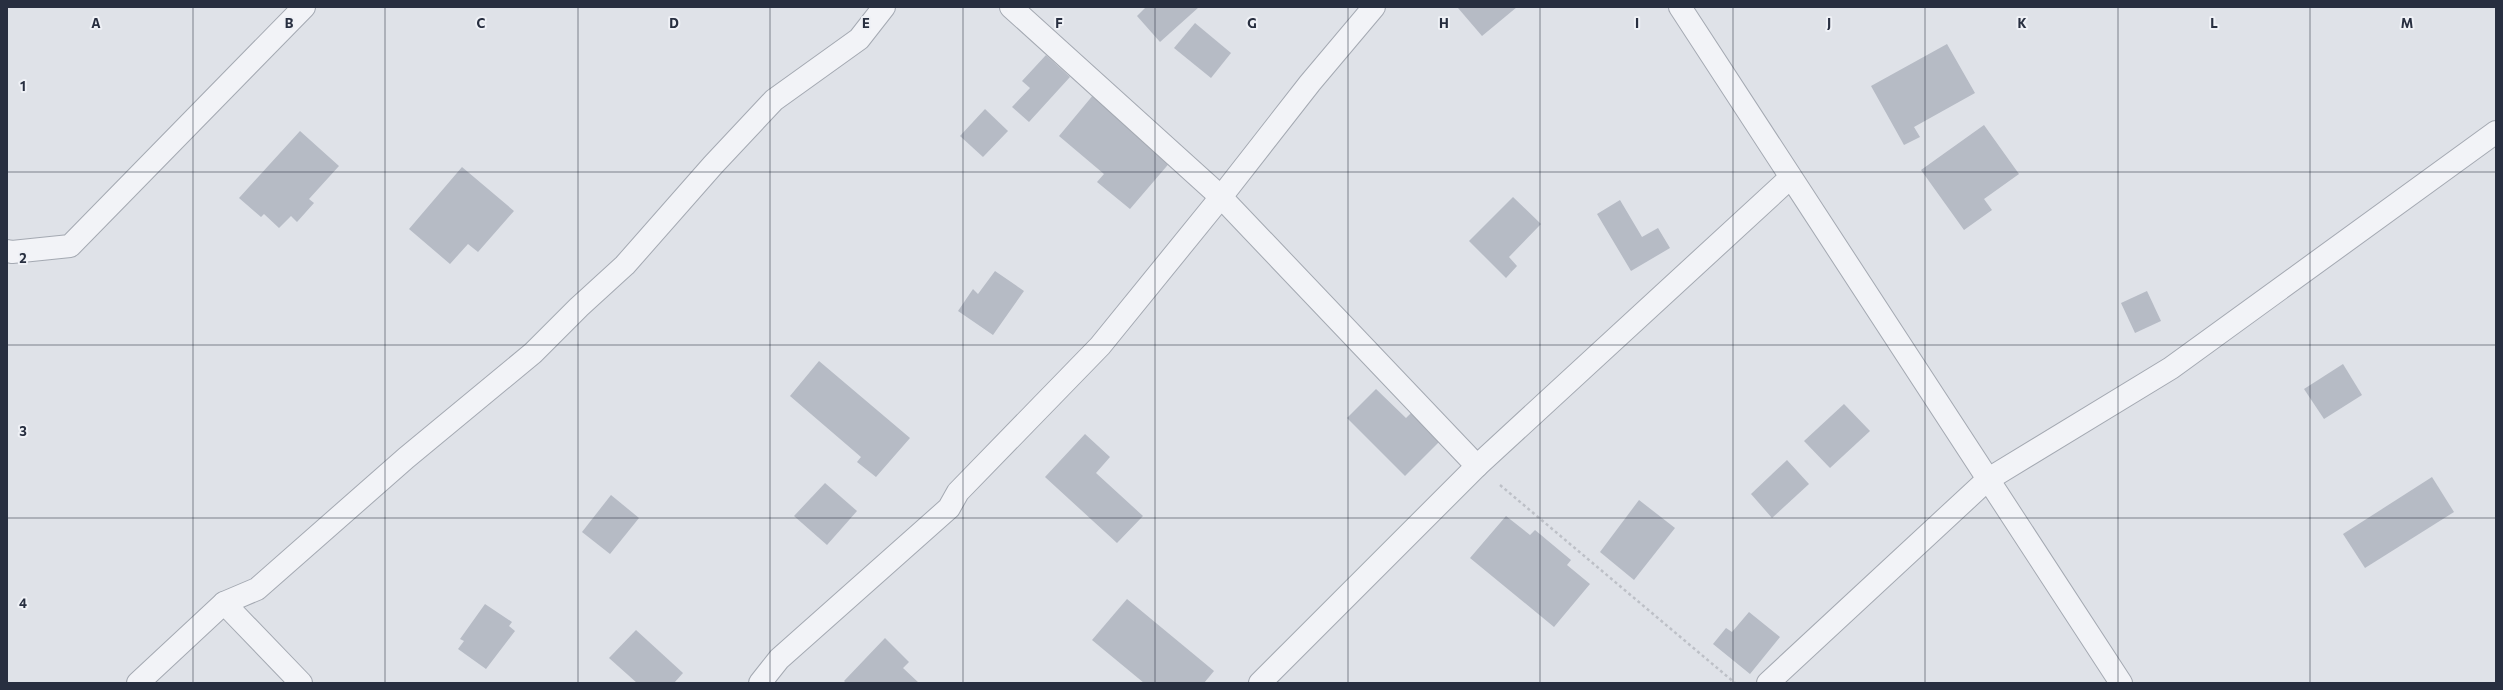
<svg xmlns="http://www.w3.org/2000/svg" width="2503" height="690" viewBox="0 0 2503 690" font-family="Commissioner,sans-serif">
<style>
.building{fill:#b6bbc5}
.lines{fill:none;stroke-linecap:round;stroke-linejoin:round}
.minor-casing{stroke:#a4a9b2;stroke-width:24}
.path{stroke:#bdc0c7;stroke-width:2.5;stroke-dasharray:3 3;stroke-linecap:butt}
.minor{stroke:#f2f3f7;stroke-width:22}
.grid{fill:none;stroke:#282f40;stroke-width:1;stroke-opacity:0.55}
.grid-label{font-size:13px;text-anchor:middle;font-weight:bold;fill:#282f40;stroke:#eff1f6;stroke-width:4;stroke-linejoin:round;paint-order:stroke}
</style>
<rect width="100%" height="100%" fill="#dfe2e8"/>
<g class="building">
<path d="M1146 7H1199L1160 42 1137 16Z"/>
<path d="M1459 7H1517L1482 36 1458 8Z"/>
<path d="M1195 23 1231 53 1211 78 1174 48Z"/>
<path d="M1947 44 1975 93 1914 127 1920 137 1904 145 1871 86Z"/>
<path d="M1046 55 1070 77 1029 122 1012 107 1030 88 1022 81Z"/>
<path d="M1094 94 1172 160 1130 209 1097 182 1104 174 1059 136Z"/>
<path d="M985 109 1008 131 983 157 960 136Z"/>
<path d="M1984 125 2019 174 1984 199 1992 210 1964 230 1921 170Z"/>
<path d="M300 131 339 166 309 199 314 203 297 222 291 216 279 228 264 214 261 217 239 198Z"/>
<path d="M462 167 514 211 478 252 468 244 450 264 409 229Z"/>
<path d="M1513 197 1541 224 1509 257 1517 266 1506 278 1469 241Z"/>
<path d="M1620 200 1642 237 1658 228 1670 248 1631 271 1597 214Z"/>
<path d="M995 271 1024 291 993 335 958 311 973 289 978 294Z"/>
<path d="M2147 291 2161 321 2135 333 2121 303Z"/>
<path d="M819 361 910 438 876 477 857 462 861 457 790 396Z"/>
<path d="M2343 364 2362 395 2324 419 2304 389Z"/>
<path d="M1376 389 1406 418 1417 407 1446 435 1405 476 1347 418Z"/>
<path d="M1844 404 1870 431 1830 468 1804 441Z"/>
<path d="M1085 434 1110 457 1096 473 1143 516 1117 543 1045 477Z"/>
<path d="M1787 460 1809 484 1772 518 1751 494Z"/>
<path d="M2432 477 2454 512 2365 568 2343 534Z"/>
<path d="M825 483 857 511 827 545 794 516Z"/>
<path d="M611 495 639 518 610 554 582 532Z"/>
<path d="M1639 500 1675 528 1634 580 1600 552Z"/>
<path d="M1506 516 1530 535 1535 530 1571 560 1567 565 1590 584 1554 627 1470 558Z"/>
<path d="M1127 599 1214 671 1204 683H1144L1092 640Z"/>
<path d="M485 604 512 622 509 626 515 631 486 669 458 649 464 641 460 639Z"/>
<path d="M1749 612 1780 637 1750 674 1713 644 1726 628 1732 632Z"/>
<path d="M636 630 683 673 674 683H637L609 658Z"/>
<path d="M885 638 909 662 903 668 919 683H846L844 681Z"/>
</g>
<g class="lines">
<defs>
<g id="minor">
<path d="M1011 7 1221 197 1477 466"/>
<path d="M1680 7 2121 683"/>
<path d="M7 251 12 252 70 246 304 7"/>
<path d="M224 603 257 589 406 458 533 353 579 307 625 265 713 165 774 100 859 39 884 7"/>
<path d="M138 683 224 603 301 683"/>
<path d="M760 683 779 659 949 508 958 492 1100 346 1221 197 1310 83 1374 7"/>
<path d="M1260 683 1477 466 1790 178"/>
<path d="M1768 683 1987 480 2171 368 2496 132"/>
</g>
</defs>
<use href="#minor" class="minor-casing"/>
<path class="path" d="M1500 485 1735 683"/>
<use href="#minor" class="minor"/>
</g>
<path class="grid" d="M193 7V683M385 7V683M578 7V683M770 7V683M963 7V683M1155 7V683M1348 7V683M1540 7V683M1733 7V683M1925 7V683M2118 7V683M2310 7V683M7 172H2496M7 345H2496M7 518H2496"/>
<g class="grid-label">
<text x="96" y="28">A</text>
<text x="289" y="28">B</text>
<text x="481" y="28">C</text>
<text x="674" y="28">D</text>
<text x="866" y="28">E</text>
<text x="1059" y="28">F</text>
<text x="1252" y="28">G</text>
<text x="1444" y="28">H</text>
<text x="1637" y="28">I</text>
<text x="1829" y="28">J</text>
<text x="2022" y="28">K</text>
<text x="2214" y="28">L</text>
<text x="2407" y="28">M</text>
<text x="23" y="91">1</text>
<text x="23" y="263">2</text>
<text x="23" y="436">3</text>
<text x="23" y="608">4</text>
</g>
<rect width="2503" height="690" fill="none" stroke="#282f40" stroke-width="16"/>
</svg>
